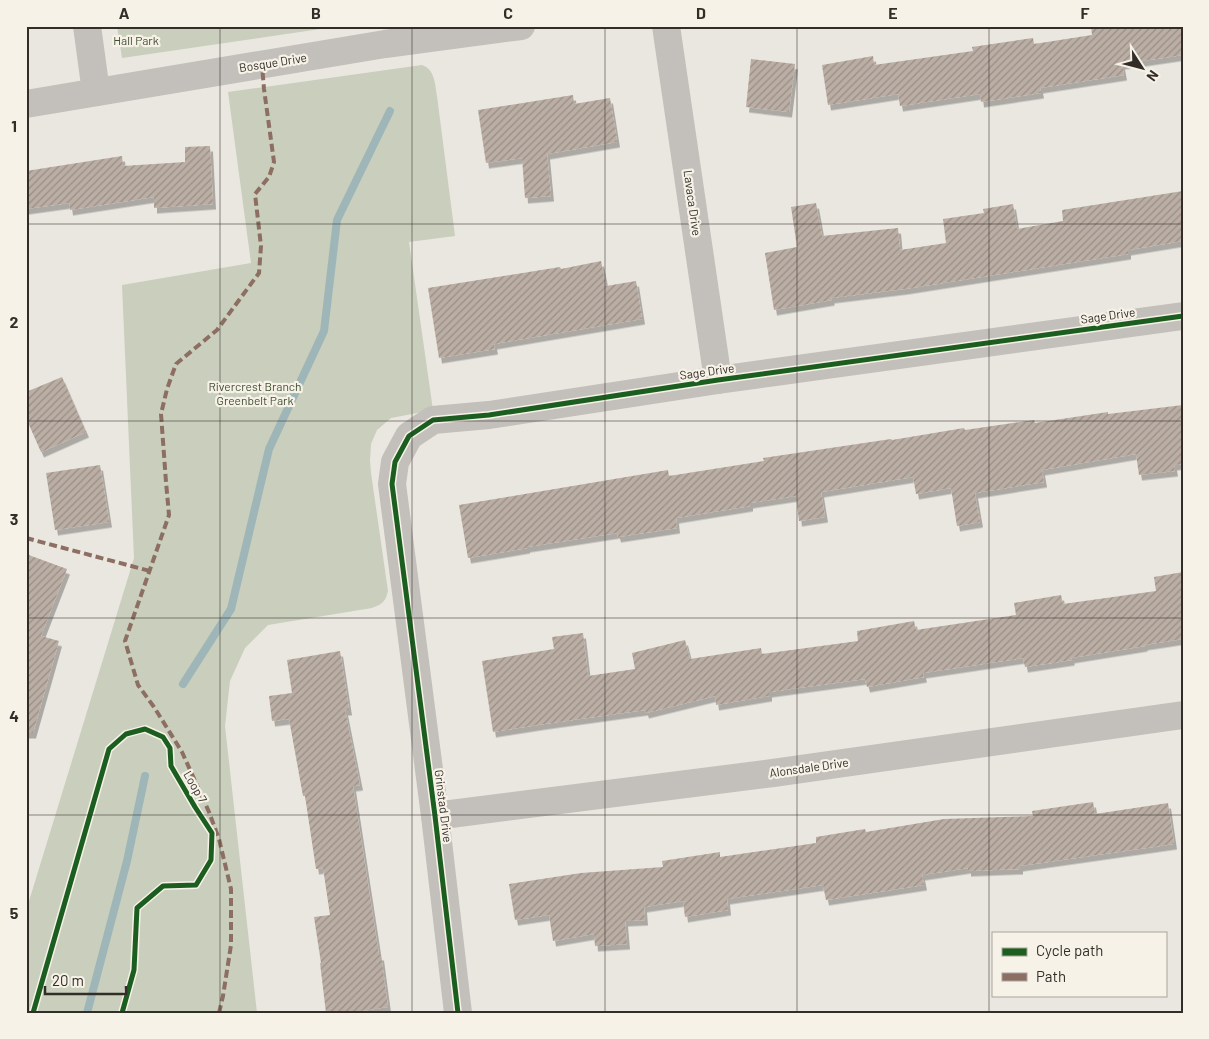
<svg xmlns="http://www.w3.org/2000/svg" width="1209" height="1039" viewBox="0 0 1209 1039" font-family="Barlow,sans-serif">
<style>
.green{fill:#c9cfbc}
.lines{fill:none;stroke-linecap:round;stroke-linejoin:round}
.stream{stroke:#9fb6b9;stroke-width:8}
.building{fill:url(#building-hatch);filter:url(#shadow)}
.minor{stroke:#c3bfba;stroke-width:28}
.quiet{stroke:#8d6e63;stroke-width:4;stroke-dasharray:8 4;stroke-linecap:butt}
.cycleway-casing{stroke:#f7f2e8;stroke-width:8}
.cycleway{stroke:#1b5e20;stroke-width:5}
.grid{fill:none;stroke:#332d28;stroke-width:1;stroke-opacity:0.55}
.labels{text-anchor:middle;stroke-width:4.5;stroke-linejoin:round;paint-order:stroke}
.park-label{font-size:12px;fill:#3f4e30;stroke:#f7f2e8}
.street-label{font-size:12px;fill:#332d28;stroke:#f7f2e8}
.neatline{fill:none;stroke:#332d28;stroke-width:2}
.grid-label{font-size:16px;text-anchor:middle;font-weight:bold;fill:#332d28}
</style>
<defs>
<pattern id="building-hatch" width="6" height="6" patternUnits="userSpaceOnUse" patternTransform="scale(1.25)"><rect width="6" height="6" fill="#bbaea4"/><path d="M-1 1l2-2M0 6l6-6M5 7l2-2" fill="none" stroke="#998e86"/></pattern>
<filter id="shadow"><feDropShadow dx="3" dy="5.5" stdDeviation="0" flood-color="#0004"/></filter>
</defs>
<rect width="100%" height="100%" fill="#eae7e0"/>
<g class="green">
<path d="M117 26H341L122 58Z"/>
<path d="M422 65C435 69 435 85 437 96L455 236 409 242 433 410 391 418 377 430 371 444 370 460 371 473 388 591C385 603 382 604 372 608L268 625 245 648 230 681 225 726 257 1013H26V911L134 558 122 285 251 263 228 92Z"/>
</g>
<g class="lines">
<g class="stream">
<path d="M183 684 231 609 269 449 324 331 337 220 390 111"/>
<path d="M87 1013 127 861 145 776"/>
</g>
</g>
<g class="building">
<path d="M1091 26H1183V55L1122 64 1124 75 1040 88 1041 93 981 102 980 94 900 106 898 94 828 105 822 65 873 56 874 65 973 51 972 47 1033 38 1034 44 1092 35Z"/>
<path d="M751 59 795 64 789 112 746 107Z"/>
<path d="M573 95 574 104 610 98 617 142 547 154 551 196 525 198 522 158 486 163 478 110Z"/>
<path d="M210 146 213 204 154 208V197L70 210 69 203 26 209V171L122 156 123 166 185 162V147Z"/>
<path d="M1183 191V241L1128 250V254L905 289 831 298 832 300 774 310 765 253 797 247 791 207 816 203 822 236 898 228 900 250 946 243 943 219 984 213 983 209 1013 204 1017 229 1063 221 1062 210Z"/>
<path d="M601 261 606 286 636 281 642 319 494 344 495 349 439 358 428 288 560 267 561 269Z"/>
<path d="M62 377 86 432 41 452 26 418V392Z"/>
<path d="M1183 405V464L1174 465 1175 471 1139 475 1136 454 1042 470 1044 482 975 493 980 522 957 526 951 488 916 494 913 477 821 492 825 517 799 521 796 496 750 503V506L676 518 677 528 618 537 617 533 527 547V548L468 558 459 505 668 470 669 476 764 461 763 458 891 439 892 440 964 428 965 430 1034 420 1035 423 1108 412V414Z"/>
<path d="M100 465 109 522 55 530 46 473Z"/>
<path d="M26 554 67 569 41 636 59 641 33 733H26Z"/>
<path d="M1183 572V639L1144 645 1145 646 1071 658 1072 660 1025 667 1023 658 923 673 924 677 867 687 865 679 769 692V696L716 705 715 696 646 713 645 710 544 724 493 732 482 661 554 649 552 637 583 633 588 676 635 669 632 653 685 640 690 659 761 648 762 654 858 641 857 631 914 621 916 630 1016 615 1014 603 1061 595 1063 604 1156 591 1154 577Z"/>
<path d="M340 651 349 710H345L360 785 353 786 379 955H381L388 1007 347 1013H326L320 963H321L314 917 330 915 323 868 316 869 305 796H303L289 719 272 721 269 696 292 693 287 660Z"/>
<path d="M1093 802 1095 814 1168 803 1174 844 1020 866V869L968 871V868L922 875 924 885 826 900 823 885 727 899 728 910 685 917 683 901 644 907 645 920 625 921 627 944 595 946 594 934 553 941 549 915 515 920 509 884 581 873 663 867 662 861 720 852V857L816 843V837L865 829 866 832 944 819 1033 816 1032 811Z"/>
</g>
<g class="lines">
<g class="minor">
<path d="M87 26 96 92"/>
<path d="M666 26 718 380"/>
<path d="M26 104 385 44 521 26"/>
<path d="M435 816 773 773 1183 715"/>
<path d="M458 1013 435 816 392 484 395 462 409 436 433 420 489 415 718 380 1183 316"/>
</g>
<g class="quiet">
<path d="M26 538 150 571"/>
<path d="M219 1013 223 996 231 945V889L219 839 209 812 182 752 154 707 138 685 125 641 169 515 166 482 161 414 167 389 176 364 217 330 259 273 261 246 255 194 269 177 274 162 264 89 262 65"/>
</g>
<defs>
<g id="cycleway">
<path d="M33 1013 109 749 126 734 145 729 163 737 170 748 171 766 195 807 212 833 211 860 196 885 163 886 137 908 134 970 122 1013"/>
<path d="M458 1013 435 816 392 484 395 462 409 436 433 420 489 415 718 380 1183 316"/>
</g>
</defs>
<use href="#cycleway" class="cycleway-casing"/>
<use href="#cycleway" class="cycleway"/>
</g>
<path class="grid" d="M220 26V1013M412 26V1013M605 26V1013M797 26V1013M989 26V1013M26 224H1183M26 421H1183M26 618H1183M26 815H1183"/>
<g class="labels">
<g class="park-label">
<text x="136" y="45">Hall Park</text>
<text x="255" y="391">Rivercrest Branch<tspan x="255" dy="14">Greenbelt Park</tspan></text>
</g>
<g class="street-label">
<text transform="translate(273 63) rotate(-9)" y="4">Bosque Drive</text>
<text transform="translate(692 203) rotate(82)" y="4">Lavaca Drive</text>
<text transform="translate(1108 316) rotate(-8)" y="4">Sage Drive</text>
<text transform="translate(707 372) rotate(-8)" y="4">Sage Drive</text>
<text transform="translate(809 768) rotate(-8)" y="4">Alonsdale Drive</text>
<text transform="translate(195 787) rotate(60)" y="4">Loop 7</text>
<text transform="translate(443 806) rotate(83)" y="4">Grinstad Drive</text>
</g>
</g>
<rect width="1209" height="1039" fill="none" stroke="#f7f2e8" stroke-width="55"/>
<rect x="992" y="932" width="175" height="65" fill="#f7f2e8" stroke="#a9a39b"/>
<rect x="1002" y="948" width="25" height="8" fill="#1b5e20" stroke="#a9a39b"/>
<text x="1036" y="956" font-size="15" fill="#332d28">Cycle path</text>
<rect x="1002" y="973" width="25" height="8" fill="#8d6e63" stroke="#a9a39b"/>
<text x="1036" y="982" font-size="15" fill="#332d28">Path</text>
<g transform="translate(1142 68) rotate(126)" stroke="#f7f2e8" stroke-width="4" paint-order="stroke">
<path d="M0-4L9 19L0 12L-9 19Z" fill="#332d28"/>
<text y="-8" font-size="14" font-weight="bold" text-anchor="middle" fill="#332d28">N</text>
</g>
<path d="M45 986v8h81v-8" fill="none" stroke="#332d28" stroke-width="2.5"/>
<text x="52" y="986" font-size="15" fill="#332d28" stroke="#f7f2e8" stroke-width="4" paint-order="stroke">20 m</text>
<rect x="28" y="28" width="1154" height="984" class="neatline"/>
<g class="grid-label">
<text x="124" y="19">A</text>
<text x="316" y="19">B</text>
<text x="508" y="19">C</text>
<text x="701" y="19">D</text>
<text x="893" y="19">E</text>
<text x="1085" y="19">F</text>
<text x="14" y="132">1</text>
<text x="14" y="328">2</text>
<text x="14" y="525">3</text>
<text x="14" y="722">4</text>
<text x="14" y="919">5</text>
</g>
</svg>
